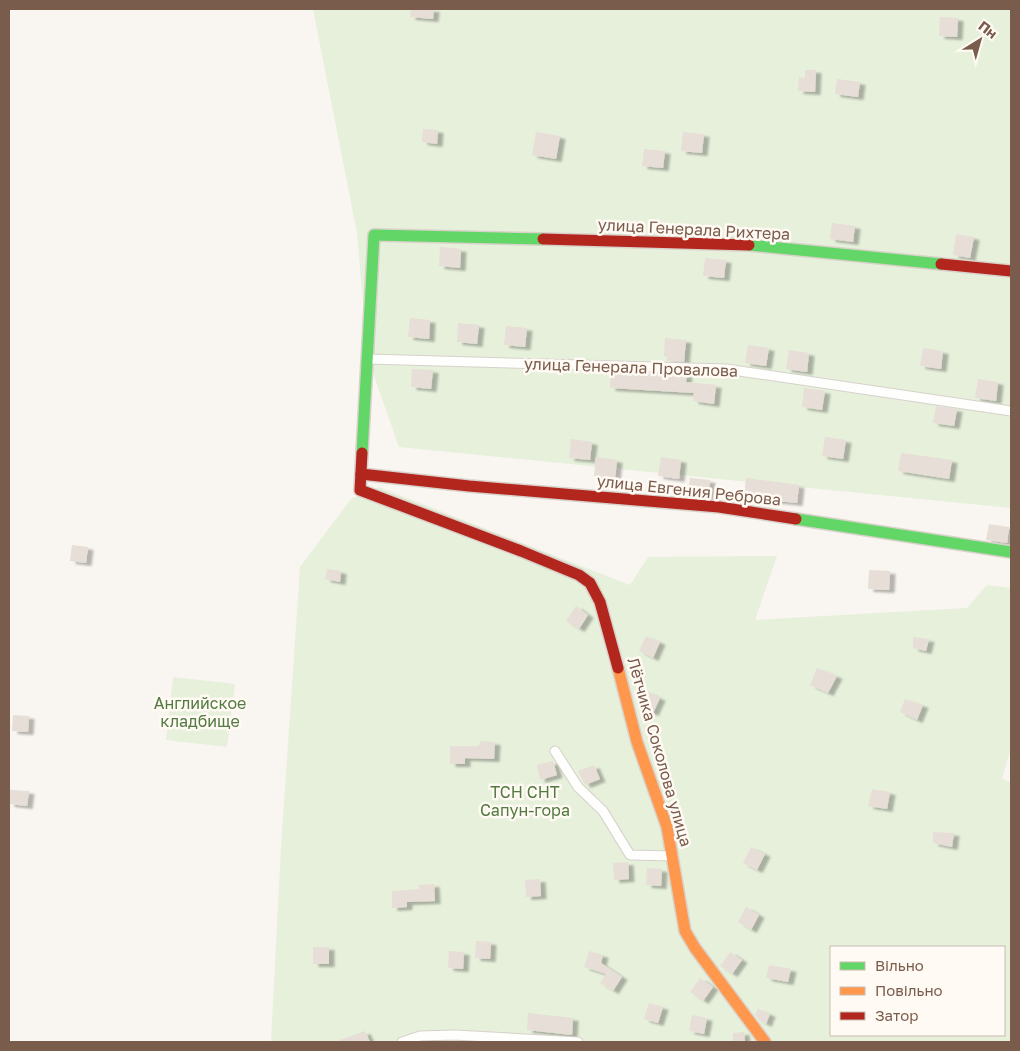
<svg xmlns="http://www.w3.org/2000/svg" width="1020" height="1051" viewBox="0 0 1020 1051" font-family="'Golos Text',sans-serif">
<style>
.green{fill:#e7f0db;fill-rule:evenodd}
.building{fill:#e6ded7;filter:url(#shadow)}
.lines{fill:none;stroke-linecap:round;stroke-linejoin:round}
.street-casing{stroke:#d7d1cb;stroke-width:11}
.fast-casing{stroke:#d9d2cb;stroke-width:14}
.slow-casing{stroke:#d9d2cb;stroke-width:14}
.jam-casing{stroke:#d9d2cb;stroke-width:14}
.street{stroke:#fefefd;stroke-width:9}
.fast{stroke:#63d668;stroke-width:11}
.slow{stroke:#ff974d;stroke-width:11}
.jam{stroke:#b3261e;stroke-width:11}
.labels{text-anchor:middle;stroke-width:5;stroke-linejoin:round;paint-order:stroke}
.street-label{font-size:16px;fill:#7a5c4d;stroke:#fffaf3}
.park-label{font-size:16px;fill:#537a41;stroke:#fffaf3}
</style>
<defs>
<filter id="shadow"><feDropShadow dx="5.5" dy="3" stdDeviation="1" flood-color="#0004"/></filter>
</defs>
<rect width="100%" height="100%" fill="#f9f5f0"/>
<g class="green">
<path d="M313 9H1011V508L399 447 368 359 357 233Z"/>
<path d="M379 487 630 585 648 557 777 556 755 620 967 608 987 585 1011 588V749L1002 778 1011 783V1042H271L281 847 300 567 351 499ZM831 947H1004V1035H831Z"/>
<path d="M173 677 235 684 227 747 166 740Z"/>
</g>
<g class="building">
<path d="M411 9H434L433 19 410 17Z"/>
<path d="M940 17 958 18 957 37 939 36Z"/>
<path d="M805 70H816L815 92 798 91 799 77 805 78Z"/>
<path d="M837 79 860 82 858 97 835 94Z"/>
<path d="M423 129 438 130 437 144 422 142Z"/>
<path d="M536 132 560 136 556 159 532 155Z"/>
<path d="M683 132 704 134 702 153 681 151Z"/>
<path d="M644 149 665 151 663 168 642 166Z"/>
<path d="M832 223 855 226 853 242 830 239Z"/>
<path d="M956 234 974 237 970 258 953 255Z"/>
<path d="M440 247 461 249 460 268 439 266Z"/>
<path d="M705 258 726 260 724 278 703 276Z"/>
<path d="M410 318 430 320 429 339 408 337Z"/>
<path d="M458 323 479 325 477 344 457 342Z"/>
<path d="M506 326 527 328 525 347 504 345Z"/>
<path d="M665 338 686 340 684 362 667 361V357L664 356Z"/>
<path d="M748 345 769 348 766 366 745 363Z"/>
<path d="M923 348 943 351 941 369 920 366Z"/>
<path d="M789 350 809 353 807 372 786 369Z"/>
<path d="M412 369 433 370 431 389 411 387Z"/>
<path d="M611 372 687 374 686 382 716 385 714 404 693 401 694 393 610 388Z"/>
<path d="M978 379 998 382 996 401 975 398Z"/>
<path d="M804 388 825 391 822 410 802 407Z"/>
<path d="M936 406 957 409 954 426 933 423Z"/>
<path d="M825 437 846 440 843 459 822 456Z"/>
<path d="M571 439 592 442 590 460 569 458Z"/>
<path d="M901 453 952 460 949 479 898 471Z"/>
<path d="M596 457 617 460 615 479 594 476Z"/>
<path d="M661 457 681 460 679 479 658 476Z"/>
<path d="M690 478 710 480 708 498 687 496Z"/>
<path d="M746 478 799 485 797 503 744 497Z"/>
<path d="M989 524 1009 527 1007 543 986 540Z"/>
<path d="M72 545 88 547 86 563 70 561Z"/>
<path d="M327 569 341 571 340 582 325 579Z"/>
<path d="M869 570 890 571 889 590 868 589Z"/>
<path d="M576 606 588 615 579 629 566 621Z"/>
<path d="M646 636 660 642 653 658 639 651Z"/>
<path d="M913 637 929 639 926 651 913 648Z"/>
<path d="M817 668 837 676 828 693 810 685Z"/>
<path d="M646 691 660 698 653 713 639 707Z"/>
<path d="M905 699 923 705 917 720 900 712Z"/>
<path d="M13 715 29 716 28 732 12 731Z"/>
<path d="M480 741 495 742 494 759 465 758V764H450V746H479Z"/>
<path d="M553 761 557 775 540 780 537 765Z"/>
<path d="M594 765 600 779 585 785 578 771Z"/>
<path d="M872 789 890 792 887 809 868 806Z"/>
<path d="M10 790 29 791 27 806 9 804Z"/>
<path d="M933 832 954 833 952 847 933 843Z"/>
<path d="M751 847 765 854 757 870 743 863Z"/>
<path d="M628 862 629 879 614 880 613 863Z"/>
<path d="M647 868 662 869 661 886 646 885Z"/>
<path d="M540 879 541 896 526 897 525 880Z"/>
<path d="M434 884 435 901 407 902V907L392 908V891L419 889V885Z"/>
<path d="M746 907 759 915 751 930 738 922Z"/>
<path d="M476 941 491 942 490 959 475 958Z"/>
<rect x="313" y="947" width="16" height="17"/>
<path d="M449 951 464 952 463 969 448 968Z"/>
<path d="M589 951 603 955 601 963 622 977 613 991 600 983 606 974 584 967Z"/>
<path d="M730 952 742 960 732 974 720 966Z"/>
<path d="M769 965 791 969 788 982 766 978Z"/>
<path d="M700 978 713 987 703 1001 690 992Z"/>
<path d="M649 1003 663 1007 658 1023 644 1019Z"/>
<path d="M758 1009 770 1014 766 1024 759 1020 755 1015Z"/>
<path d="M528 1013 573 1018 572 1035 527 1030Z"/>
<path d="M692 1015 707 1018 704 1034 689 1031Z"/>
<path d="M365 1031 370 1042H337V1041Z"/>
<path d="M744 1032 745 1042H733V1033Z"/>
</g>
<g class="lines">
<defs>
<g id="street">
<path d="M368 359 726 369 1011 411"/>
<path d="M555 751 578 787 603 811 630 855 673 856"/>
<path d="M402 1042 420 1036 455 1035 578 1042"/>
</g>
<g id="fast">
<path d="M749 245 941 264"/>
<path d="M362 453 374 235 543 239"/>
<path d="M796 519 1011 552"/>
</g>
<path id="slow" d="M618 668 637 742 667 827 685 931 695 948 765 1042"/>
<g id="jam">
<path d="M543 239 749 245"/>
<path d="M941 264 1011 271"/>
<path d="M362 453 360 490 521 551 579 575 590 583 600 602 618 668"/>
<path d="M361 474 469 486 719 507 796 519"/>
</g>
</defs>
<use href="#street" class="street-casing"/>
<use href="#fast" class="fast-casing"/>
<use href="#slow" class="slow-casing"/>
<use href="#jam" class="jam-casing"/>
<use href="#street" class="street"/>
<use href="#fast" class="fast"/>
<use href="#slow" class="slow"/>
<use href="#jam" class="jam"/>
</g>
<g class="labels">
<g class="street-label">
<text transform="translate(694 229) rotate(3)" y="6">улица Генерала Рихтера</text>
<text transform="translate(631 367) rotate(2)" y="6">улица Генерала Провалова</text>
<text transform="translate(689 490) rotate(6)" y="6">улица Евгения Реброва</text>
<text transform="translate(660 752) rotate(74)" y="6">Лётчика Соколова улица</text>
</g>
<g class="park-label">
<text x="200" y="709">Английское<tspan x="200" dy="18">кладбище</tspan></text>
<text x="525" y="798">ТСН СНТ<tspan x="525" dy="18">Сапун-гора</tspan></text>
</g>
</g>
<rect width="1020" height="1051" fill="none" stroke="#7a5c4d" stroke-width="20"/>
<rect x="830" y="946" width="175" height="90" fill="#fffaf3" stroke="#cabbb1"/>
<rect x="840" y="962" width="25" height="8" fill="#63d668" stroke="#cabbb1"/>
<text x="875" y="971" font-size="15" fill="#7a5c4d">Вільно</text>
<rect x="840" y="987" width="25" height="8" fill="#ff974d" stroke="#cabbb1"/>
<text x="875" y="996" font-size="15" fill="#7a5c4d">Повільно</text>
<rect x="840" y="1012" width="25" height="8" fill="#b3261e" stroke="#cabbb1"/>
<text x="875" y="1021" font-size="15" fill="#7a5c4d">Затор</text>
<g transform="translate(980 40) rotate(37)" stroke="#fffaf3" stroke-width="4" paint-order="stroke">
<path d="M0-4L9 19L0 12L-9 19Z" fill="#7a5c4d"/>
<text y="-8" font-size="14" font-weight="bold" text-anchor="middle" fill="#7a5c4d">Пн</text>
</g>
</svg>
